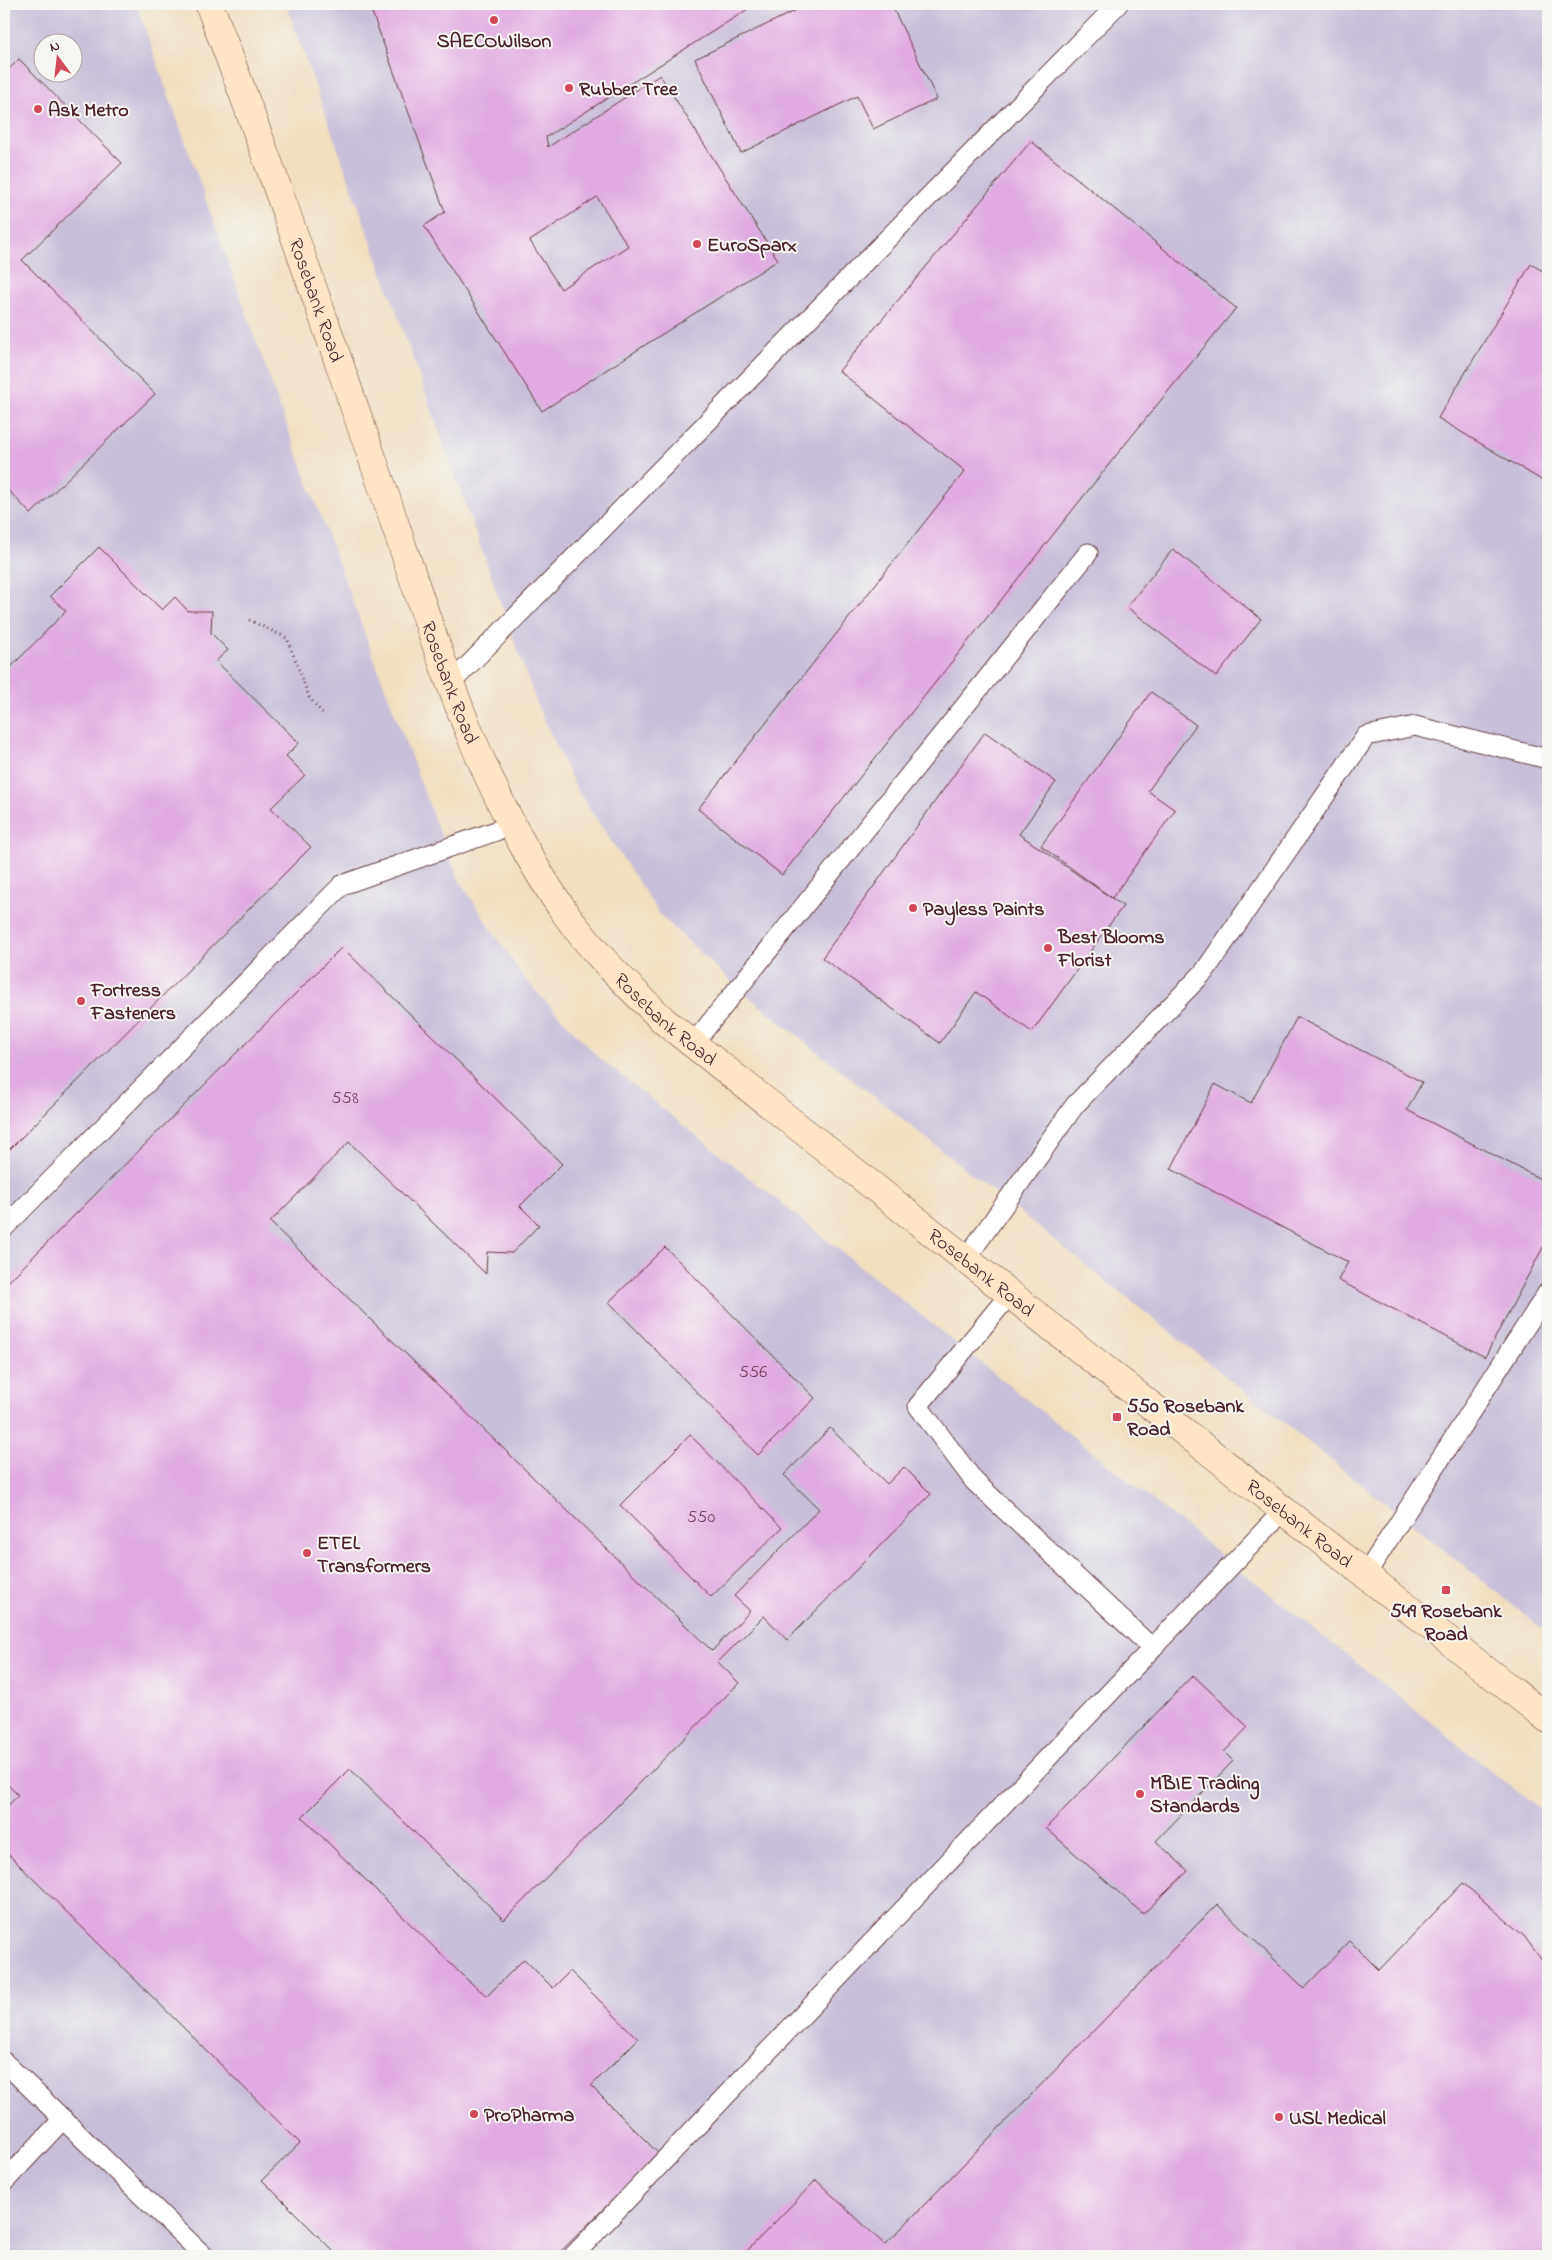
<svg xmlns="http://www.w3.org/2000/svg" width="1552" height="2260" viewBox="0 0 1552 2260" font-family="'Indie Flower',sans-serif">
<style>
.industrial{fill:#c8bfd8;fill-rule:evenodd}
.building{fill:#e0abe0;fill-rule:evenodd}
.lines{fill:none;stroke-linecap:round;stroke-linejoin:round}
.service-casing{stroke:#633c41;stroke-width:21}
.secondary-casing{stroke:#633c41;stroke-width:29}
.path{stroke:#633c41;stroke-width:3;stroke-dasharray:1 4;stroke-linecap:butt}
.service{stroke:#fff;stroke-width:19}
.secondary{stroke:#fee5c5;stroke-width:28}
.poi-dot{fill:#d1495b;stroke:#f6f6f2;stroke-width:2}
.labels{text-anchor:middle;stroke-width:4;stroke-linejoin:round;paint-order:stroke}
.number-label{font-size:18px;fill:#704258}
.poi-label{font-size:20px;font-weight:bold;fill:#4a1f2b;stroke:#f6f6f2;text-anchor:start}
.street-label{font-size:20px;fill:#4a1f2b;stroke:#f6f6f2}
</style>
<rect width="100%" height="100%" fill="#f6f6f2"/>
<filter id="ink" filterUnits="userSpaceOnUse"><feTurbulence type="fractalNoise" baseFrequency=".02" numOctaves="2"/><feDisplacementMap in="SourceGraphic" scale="10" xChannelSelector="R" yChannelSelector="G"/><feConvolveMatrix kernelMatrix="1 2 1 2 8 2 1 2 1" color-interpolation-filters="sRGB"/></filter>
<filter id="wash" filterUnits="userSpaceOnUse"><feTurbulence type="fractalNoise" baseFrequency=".0096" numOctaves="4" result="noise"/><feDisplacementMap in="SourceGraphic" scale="20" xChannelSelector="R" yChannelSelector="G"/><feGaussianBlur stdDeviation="1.12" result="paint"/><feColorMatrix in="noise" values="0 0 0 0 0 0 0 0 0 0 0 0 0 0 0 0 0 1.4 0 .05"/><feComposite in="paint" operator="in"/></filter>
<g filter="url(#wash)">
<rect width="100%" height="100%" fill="#f0debf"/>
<g class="industrial">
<path d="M4 4H136L282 413 438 829 461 883 523 977 598 1057 1548 1816V2256H4ZM42 42H72V72H42Z"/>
<path d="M286 4H1548V1633L739 989 661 916 577 790 538 707Z"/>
</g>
<g id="blocks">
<g class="building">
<path d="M369 4H756L546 137 548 147 660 75 778 260 542 411 424 226 445 212ZM597 197 628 246 561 289 530 241Z"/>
<path d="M809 4H891L937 99 873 129 857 96 741 153 695 59Z"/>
<path d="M19 59 122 163 22 260 155 394 31 514 4 486V74Z"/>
<path d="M1031 141 1236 308 1122 448 782 875 698 809 965 471 839 371Z"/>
<path d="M1531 264 1548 274V484L1438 418Z"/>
<path d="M99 547 162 610 175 597 188 611H212L211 633 228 650 216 661 299 743 286 756 305 775 271 808 311 847 4 1155V674L66 611 50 596Z"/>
<path d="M1173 549 1261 619 1216 677 1127 607Z"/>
<path d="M1151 692 1196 725 1148 791 1175 810 1112 898 1041 846Z"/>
<path d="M985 732 1056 782 1019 834 1123 906 1032 1032 976 992 940 1043 822 958Z"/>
<path d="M342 947 562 1164 520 1206 539 1225 512 1253 487 1252 486 1274 349 1142 270 1222 712 1651 750 1611 734 1596 819 1509 784 1475 830 1428 887 1484 904 1467 931 1494 787 1640 764 1616 718 1662 739 1683 504 1920 350 1769 302 1817 464 1977 487 1996 524 1959 553 1988 570 1971 638 2039 591 2086 659 2154 556 2256H338L262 2180 300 2143 4 1850V1810L18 1795 4 1781V1286Z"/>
<path d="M1297 1017 1422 1082 1407 1110 1548 1183V1238L1485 1357 1338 1280 1348 1262 1171 1169 1215 1084 1251 1103Z"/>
<path d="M665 1247 815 1398 758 1455 609 1302Z"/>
<path d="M690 1435 782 1528 711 1597 620 1505Z"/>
<path d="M1547 1467H1548V1485H1544Z"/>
<path d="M1193 1675 1248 1727 1224 1752 1233 1761 1156 1841 1188 1871 1143 1914 1046 1828Z"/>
<path d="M1463 1883 1524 1936 1543 1962 1548 1976V2256H742L816 2180 885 2245 1217 1904 1304 1988 1350 1941 1379 1970Z"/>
</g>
</g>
</g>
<g filter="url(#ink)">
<use href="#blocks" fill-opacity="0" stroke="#633c41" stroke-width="1"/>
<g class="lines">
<defs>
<g id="service">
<path d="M451 683 1118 4"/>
<path d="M693 1044 1088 553"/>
<path d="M4 1228 342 885 513 825"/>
<path d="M965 1260 1075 1105 1204 972 1366 736 1415 726 1548 759"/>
<path d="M1009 1295 918 1406 974 1481 1152 1648"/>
<path d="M1366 1574 1548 1292"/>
<path d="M4 2062 204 2256"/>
<path d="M4 2182 63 2119"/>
<path d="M573 2256 1284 1510"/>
</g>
<g id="secondary">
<path id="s1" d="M209 4C268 156 321 312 375 466 429 619 473 784 568 917 595 955 631 988 664 1021L1548 1719"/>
</g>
</defs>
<use href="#service" class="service-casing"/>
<use href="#secondary" class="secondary-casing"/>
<path class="path" d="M249 620 287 638 309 697 322 713"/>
<use href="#service" class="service"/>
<use href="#secondary" class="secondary"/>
</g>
</g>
<g class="poi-dot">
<circle cx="494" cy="20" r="5"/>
<circle cx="569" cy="88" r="5"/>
<circle cx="38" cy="109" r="5"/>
<circle cx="697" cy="244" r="5"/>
<circle cx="913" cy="908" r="5"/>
<circle cx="1048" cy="948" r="5"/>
<circle cx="81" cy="1001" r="5"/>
<rect x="1112" y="1412" width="10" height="10" rx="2.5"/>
<circle cx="307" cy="1553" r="5"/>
<rect x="1441" y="1585" width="10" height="10" rx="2.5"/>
<circle cx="1140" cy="1794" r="5"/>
<circle cx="474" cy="2114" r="5"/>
<circle cx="1279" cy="2117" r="5"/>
</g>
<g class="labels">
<g class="number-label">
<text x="345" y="1103">558</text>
<text x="753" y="1377">556</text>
<text x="701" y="1522">550</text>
</g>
<g class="poi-label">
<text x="494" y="47" text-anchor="middle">SAECOWilson</text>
<text x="579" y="95">Rubber Tree</text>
<text x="48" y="116">Ask Metro</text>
<text x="707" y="251">EuroSparx</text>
<text x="923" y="915">Payless Paints</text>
<text x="1058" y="943">Best Blooms<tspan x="1058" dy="23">Florist</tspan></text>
<text x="91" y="996">Fortress<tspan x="91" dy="23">Fasteners</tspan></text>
<text x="1127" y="1412">550 Rosebank<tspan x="1127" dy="23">Road</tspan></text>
<text x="317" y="1549">ETEL<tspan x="317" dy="23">Transformers</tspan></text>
<text x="1446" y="1617" text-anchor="middle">549 Rosebank<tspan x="1446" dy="23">Road</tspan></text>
<text x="1150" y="1789">MBIE Trading<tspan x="1150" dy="23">Standards</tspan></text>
<text x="484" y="2121">ProPharma</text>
<text x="1289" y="2124">USL Medical</text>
</g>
<g class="street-label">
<text dy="7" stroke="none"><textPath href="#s1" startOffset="315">Rosebank Road</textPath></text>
<text dy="7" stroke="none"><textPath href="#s1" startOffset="720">Rosebank Road</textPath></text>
<text dy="7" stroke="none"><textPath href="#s1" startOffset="1125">Rosebank Road</textPath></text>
<text dy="7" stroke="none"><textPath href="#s1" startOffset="1530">Rosebank Road</textPath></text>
<text dy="7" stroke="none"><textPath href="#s1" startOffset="1935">Rosebank Road</textPath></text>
</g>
</g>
<rect width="1552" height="2260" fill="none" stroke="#f6f6f2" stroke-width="20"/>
<g transform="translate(58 58) rotate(345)"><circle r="24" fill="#f6f6f2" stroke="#b1a0a2"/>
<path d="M0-4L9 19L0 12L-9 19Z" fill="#d1495b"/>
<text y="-8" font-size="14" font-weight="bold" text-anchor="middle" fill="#4a1f2b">N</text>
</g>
</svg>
